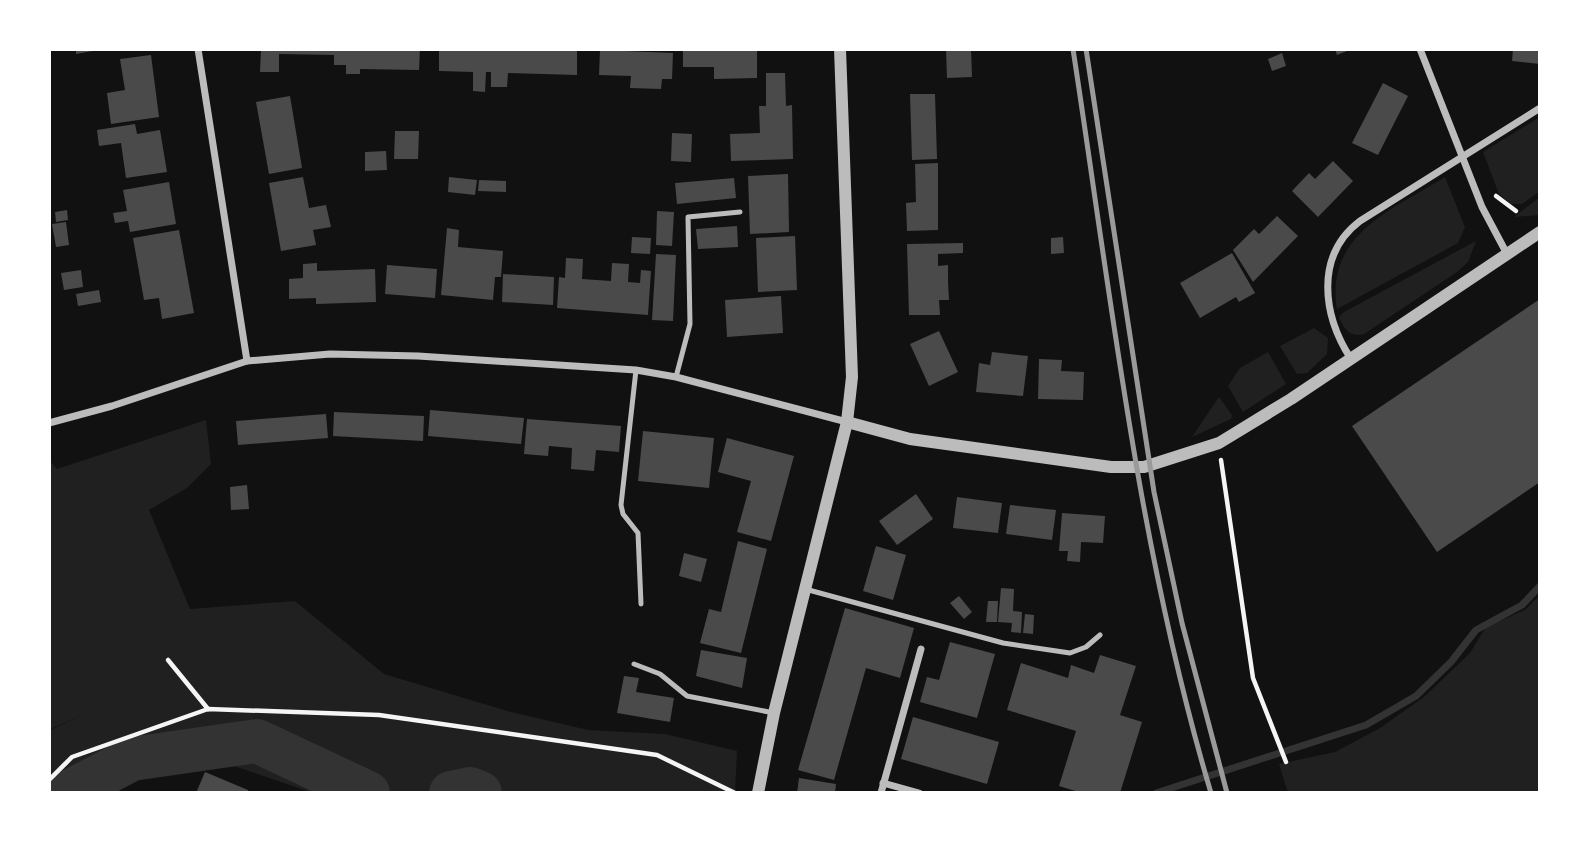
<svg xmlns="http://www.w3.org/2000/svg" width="1589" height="842" viewBox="0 0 1589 842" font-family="Helvetica,sans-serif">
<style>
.green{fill:#202020}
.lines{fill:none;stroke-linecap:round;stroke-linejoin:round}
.stream{stroke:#333;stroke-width:7}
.river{stroke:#333;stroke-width:44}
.building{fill:#4a4a4a}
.path{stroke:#f5f5f5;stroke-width:4.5}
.service{stroke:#bcbcbc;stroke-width:5}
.minor{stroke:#bcbcbc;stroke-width:7}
.tertiary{stroke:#bcbcbc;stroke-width:12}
.rail{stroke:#9a9a9a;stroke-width:5}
</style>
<rect width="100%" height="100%" fill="#111"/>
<g class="green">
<path d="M1540 117V191L1522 204H1511L1499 194 1483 152Z"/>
<path d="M1445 177 1465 227 1458 243 1337 309C1325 234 1392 210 1445 177Z"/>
<path d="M1540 197V215L1514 217Z"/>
<path d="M1476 241 1468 262 1457 272 1364 334C1350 338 1344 329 1339 317L1344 312Z"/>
<path d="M1314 328 1328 338 1327 354 1307 373 1297 374 1280 346Z"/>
<path d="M1268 352 1286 384 1243 412 1228 386 1240 368Z"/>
<path d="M1219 397 1232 415 1231 419 1192 437Z"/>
<path d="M206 420 211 464 187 488 149 510 190 609 295 601 384 674 511 712 588 730 665 734 737 751 735 793H313L234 766 157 771 89 793H49V731L83 714 49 730V460L57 469Z"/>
<path d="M1540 595V793H1288L1279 764 1335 752 1380 728 1424 697 1470 653 1486 627 1525 610Z"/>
</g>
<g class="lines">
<path class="stream" d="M1156 793 1366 725 1416 696 1451 662 1476 630 1522 605 1540 586"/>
<g class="river">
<path d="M67 793 132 759 257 741 368 793"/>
<path d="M451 793 470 789 480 793"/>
</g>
</g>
<g class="building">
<path d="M76 49H97L98 50 76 54Z"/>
<path d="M261 49H420L419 70 360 69V74H346V65H334V55L279 54V72H260Z"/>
<path d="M439 49H577V75L508 73 507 87H491V72H486L485 92 473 91V72L439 71Z"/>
<path d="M683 49H757V78L714 79V67H683Z"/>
<path d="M946 49H971L972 77 947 78Z"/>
<path d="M1335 49H1352L1337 55Z"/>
<path d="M1513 49H1540V64L1512 61Z"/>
<path d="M600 50 673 53 672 79H662L661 89 630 88 631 76 599 75Z"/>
<path d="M1282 53 1286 66 1272 71 1268 59Z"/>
<path d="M151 55 159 117 111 124 107 93 125 90 120 59Z"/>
<path d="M766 73H785L786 106 792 105 793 159 731 161 730 134 760 133 759 106H766Z"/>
<path d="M1383 83 1408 96 1378 155 1352 143Z"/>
<path d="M910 94H935L937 159 912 160Z"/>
<path d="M290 96 302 168 269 174 256 102Z"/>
<path d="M135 124 137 134 160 130 167 172 126 178 121 143 99 146 97 130Z"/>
<path d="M395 131H419L418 159H394Z"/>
<path d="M672 133 692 134 691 162 671 161Z"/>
<path d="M386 151 387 170 365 171V152Z"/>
<path d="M1333 161 1353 181 1318 217 1292 191 1309 173 1315 179Z"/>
<path d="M938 163V230L907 231 906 203 916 202 915 164Z"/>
<path d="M788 174 789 232 750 234 748 176Z"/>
<path d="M303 177 309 208 326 205 331 227 313 230 316 245 281 251 269 183Z"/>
<path d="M449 177 477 180 475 195 448 192Z"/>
<path d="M734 178 736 198 677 204 675 183Z"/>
<path d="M479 180 506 181V192L478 191Z"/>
<path d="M169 182 176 224 130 232 128 221 115 223 113 213 127 211 123 190Z"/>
<path d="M67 210 68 220 56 222 55 212Z"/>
<path d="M657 211 674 212 672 246 656 245Z"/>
<path d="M1277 216 1298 236 1253 282 1233 250 1254 229 1259 234Z"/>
<path d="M66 222 69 245 56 247 52 224Z"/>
<path d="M737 226 738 247 698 249 696 229Z"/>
<path d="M447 228 459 230 458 247 503 251 501 277H495L493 300 441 295Z"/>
<path d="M179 230 194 313 162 319 159 298 144 300 133 238Z"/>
<path d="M795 236 797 290 758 292 756 238Z"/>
<path d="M632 237 651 238 650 254 631 253Z"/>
<path d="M1063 237 1064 253 1051 254V238Z"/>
<path d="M963 243V253L938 254V266L948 265V282L949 300H939L940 315H909L907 244Z"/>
<path d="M1232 253 1255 293 1239 302 1236 297 1200 318 1180 283Z"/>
<path d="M656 254 676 255 673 321 652 320Z"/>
<path d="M566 258 583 259 582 279 611 281 612 263 629 264 628 282 640 283 641 270 651 271 648 315 557 308 559 277 565 278Z"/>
<path d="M317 263V271L375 269 376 302 316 304V298L289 299V279L303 278V264Z"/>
<path d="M387 265 437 269 435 298 385 294Z"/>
<path d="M81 270 83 287 64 290 61 273Z"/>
<path d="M503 274 554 277 553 305 502 302Z"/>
<path d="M99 290 101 302 78 306 76 294Z"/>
<path d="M781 296 783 333 727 337 725 300Z"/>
<path d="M1540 299V482L1437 552 1352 426Z"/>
<path d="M939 331 958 372 929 386 910 344Z"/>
<path d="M992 352 1028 356 1023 396 976 392 979 363 990 365Z"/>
<path d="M1039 359 1062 360 1061 371 1084 372 1083 400 1038 399Z"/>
<path d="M430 410 524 418 521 444 428 436Z"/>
<path d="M334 412 424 416 423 441 333 436Z"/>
<path d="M326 414 328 438 238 445 236 421Z"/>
<path d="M527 419 621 426 619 452 596 450 594 471 571 469 572 448 549 446 548 456 524 454Z"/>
<path d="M643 431 714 438 709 488 638 481Z"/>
<path d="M727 438 794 456 771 541 737 532 751 481 718 472Z"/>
<path d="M247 485 249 509 231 510 230 487Z"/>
<path d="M916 494 933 519 897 545 879 521Z"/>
<path d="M957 497 1002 503 998 533 953 528Z"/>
<path d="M1010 505 1056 510 1052 540 1006 534Z"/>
<path d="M1062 513 1105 516 1103 543 1081 542 1080 562 1067 561 1068 551H1059Z"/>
<path d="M738 541 767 549 741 653 700 643 709 609 721 612Z"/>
<path d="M876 546 906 555 893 600 863 591Z"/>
<path d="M684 553 707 559 701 582 679 576Z"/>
<path d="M1001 588 1014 589 1013 611 1022 612 1021 633 1011 632 1012 623 998 622Z"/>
<path d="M959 596 972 612 964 619 950 603Z"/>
<path d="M988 601H998L997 622H986Z"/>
<path d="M845 608 914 628 900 678 866 668 834 780 798 770Z"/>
<path d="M1025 614 1034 615 1033 634 1023 633Z"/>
<path d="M950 642 995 654 977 718 920 702 927 677 939 680Z"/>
<path d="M701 650 747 658 742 688 696 676Z"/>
<path d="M1100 655 1136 666 1120 715 1142 722 1120 793H1082L1059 786 1076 731 1007 710 1021 663 1068 678 1071 665 1094 673Z"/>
<path d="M624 676 639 678 636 692 674 698 670 722 617 713Z"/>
<path d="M913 717 999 742 987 784 901 759Z"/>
<path d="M205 772 248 790 247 793H196Z"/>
<path d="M799 778 836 784 835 793H797Z"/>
</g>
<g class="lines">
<g class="path">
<path d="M1496 196 1516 211"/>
<path d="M1221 460 1253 678 1286 762"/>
<path d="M168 660 208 709"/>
<path d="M49 780 72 757 208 709 379 715 657 755 735 793"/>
</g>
<g class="service">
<path d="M636 370 621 505 623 514 638 533 641 604"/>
<path d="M676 377 690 324 688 217 740 212"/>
<path d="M805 589 1003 643 1070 653 1086 647 1100 635"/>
<path d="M634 664 660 674 687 696 774 713"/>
</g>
<g class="minor">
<path d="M198 49 247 361"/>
<path d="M1420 49 1482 207 1507 254"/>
<path d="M1351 359C1323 316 1314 256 1360 221L1540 108"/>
<path d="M49 423 112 406 247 361 330 354 418 356 636 370 676 377 847 422"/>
<path d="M883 783 919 793"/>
<path d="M881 793 921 649"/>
</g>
<g class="tertiary">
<path d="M847 422 910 439 1111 467H1144L1219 443 1291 399 1540 232"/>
<path d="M758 793 774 713 847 422 852 377 840 49"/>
</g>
<g class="rail">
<path d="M1073 49C1111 297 1139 552 1211 793"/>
<path d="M1086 49 1154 492 1182 623 1227 793"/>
</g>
</g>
<rect width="1589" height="842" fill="none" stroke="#ffffff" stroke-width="102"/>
</svg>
